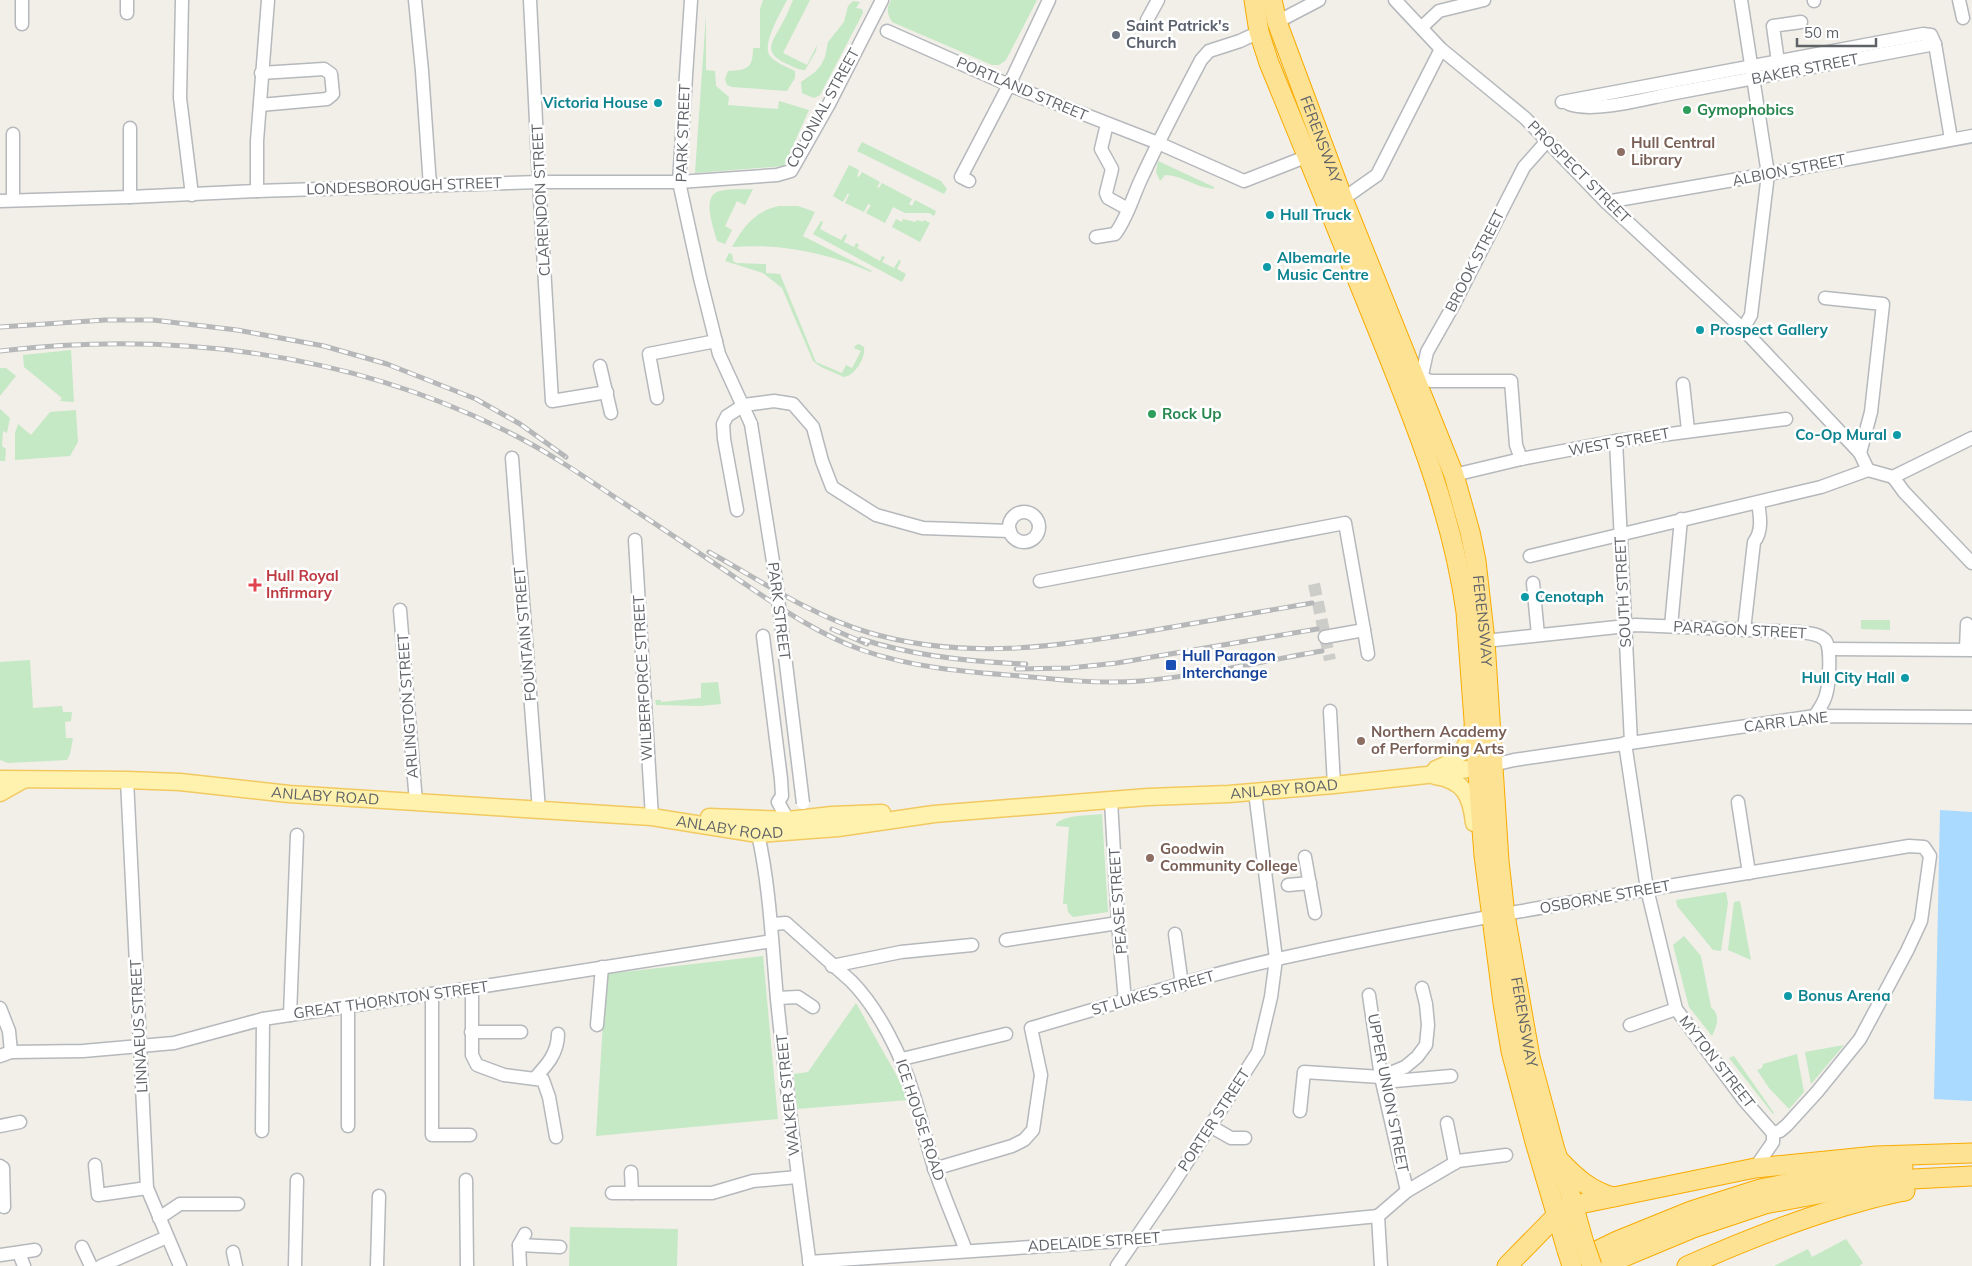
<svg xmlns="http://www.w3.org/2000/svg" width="1972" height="1266" viewBox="0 0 1972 1266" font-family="Mulish,sans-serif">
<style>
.green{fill:#c5e8c5}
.water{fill:#aadaff}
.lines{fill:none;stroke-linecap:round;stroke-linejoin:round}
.minor-tunnel{stroke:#ccccc8;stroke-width:12;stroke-dasharray:12 6;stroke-linecap:butt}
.minor-casing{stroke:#b5b8bc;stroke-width:15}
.major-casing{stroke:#f2c960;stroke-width:19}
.highway-casing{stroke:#f9ab00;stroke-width:21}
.minor{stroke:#fff;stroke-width:12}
.major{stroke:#fff2af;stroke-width:16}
.highway{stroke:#fde293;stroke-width:19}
.rail-casing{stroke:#b6b7b8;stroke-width:5}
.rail{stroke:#fff;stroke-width:3;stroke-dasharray:9;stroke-linecap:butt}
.minor-bridge-casing{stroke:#b5b8bc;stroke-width:15;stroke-linecap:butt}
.highway-bridge-casing{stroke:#f9ab00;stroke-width:21;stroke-linecap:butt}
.minor-bridge{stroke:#fff;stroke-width:12}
.highway-bridge{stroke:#fde293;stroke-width:19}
.worship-dot{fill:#6b7280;stroke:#fff;stroke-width:2}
.culture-dot{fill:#0f9aa8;stroke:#fff;stroke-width:2}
.leisure-dot{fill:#2e9e5b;stroke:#fff;stroke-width:2}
.education-dot{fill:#8d6e63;stroke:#fff;stroke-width:2}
.health-dot{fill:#e0444e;stroke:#fff;stroke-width:2}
.transit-dot{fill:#1a4fb4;stroke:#fff;stroke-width:2}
.labels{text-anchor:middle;stroke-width:5;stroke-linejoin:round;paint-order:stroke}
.worship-label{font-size:15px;font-weight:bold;fill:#5b616d;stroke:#fff;text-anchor:start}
.street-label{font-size:15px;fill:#5f6368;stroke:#fff}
.culture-label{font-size:15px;font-weight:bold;fill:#0d838f;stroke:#fff;text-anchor:start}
.leisure-label{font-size:15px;font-weight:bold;fill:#27864d;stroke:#fff;text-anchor:start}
.education-label{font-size:15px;font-weight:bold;fill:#785e54;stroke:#fff;text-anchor:start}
.health-label{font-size:15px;font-weight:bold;fill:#be3a42;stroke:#fff;text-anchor:start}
.transit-label{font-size:15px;font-weight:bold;fill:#164399;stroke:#fff;text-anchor:start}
</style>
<rect width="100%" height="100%" fill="#f1efe8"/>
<g class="green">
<path d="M763 0H787C781 12 761 45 770 56 776 63 787 67 795 71V78L787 91 732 87 727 85 725 79 728 71C747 70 753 69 753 48H760V9Z"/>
<path d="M793 0H810L783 53 807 65 817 45 816 51 805 70C797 70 790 65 783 62 761 51 775 38 783 22 787 15 790 7 793 0Z"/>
<path d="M891 0H1037L1006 60 999 65H992L892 22C887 14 886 9 891 0Z"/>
<path d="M853 1 860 2 856 8 862 9 863 13 820 95 814 98 802 93 801 82 815 72 821 65 825 57 828 42 844 22 848 6Z"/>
<path d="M706 15V70L715 71 716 86 729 97 728 105 778 109 779 101 809 110 784 166 695 173Z"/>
<path d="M862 142 941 181 947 189 944 194 857 151Z"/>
<path d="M1158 161 1214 187V189C1197 188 1182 175 1165 175L1160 181 1156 172Z"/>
<path d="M849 165 859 170 857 176 859 177 862 172 880 182 877 187 879 188 882 183 912 199 909 204 912 206 915 200 936 211 934 216 929 213H905L893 207 885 223 866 213 871 205 868 204 864 212 845 203 849 195 848 193 843 202 833 196Z"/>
<path d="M753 189 745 205 737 201 725 226 732 230 725 244 717 241C714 229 702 198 717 192 727 188 742 190 753 189Z"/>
<path d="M779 206H798L815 212 803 236 872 271 871 272C828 253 779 243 732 247 744 226 755 211 779 206Z"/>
<path d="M896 219 902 222 903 219 915 222 917 220 923 222 924 220 930 223 920 242 892 227Z"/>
<path d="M821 221 823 222 820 229 841 240 845 234 847 235 844 242 854 247 856 243 859 245 857 248 880 261 882 256 885 257 882 262 894 268 899 260 901 261 897 269 906 274 902 282 813 234Z"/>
<path d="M729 253 732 254 733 261 736 263 766 264V273L780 274 816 362 842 373 846 365 852 368 861 351 854 348 856 345 859 344 864 347C866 357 855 376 844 377L821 367 813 361 782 288 763 273 725 261Z"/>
<path d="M71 350 74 402 60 401 62 398 24 367 23 355Z"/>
<path d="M0 368H6L16 376 0 396Z"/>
<path d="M0 409 10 418 7 433 3 431 2 446 6 449 5 461H0Z"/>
<path d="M76 410 78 442 70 456 15 460V433L18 424 31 435 50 412Z"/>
<path d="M1861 620H1890V630L1861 629Z"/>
<path d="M30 660 33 708 62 706 63 712H72L71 721 65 722 66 738H73L70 754 67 760 8 763 0 760V662Z"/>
<path d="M718 682 721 704 700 706 656 705 655 700H661V702L701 698V683Z"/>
<path d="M1102 814 1108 912 1073 917 1068 912 1067 904H1063L1069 827 1056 826V824C1066 814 1088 816 1102 814Z"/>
<path d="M1726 892 1728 903 1721 951 1713 950 1677 906 1676 900Z"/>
<path d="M1740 901 1751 960 1728 950 1734 902Z"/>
<path d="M1684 936 1701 956 1711 1007C1721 1016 1717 1025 1712 1036L1689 1007 1673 945Z"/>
<path d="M763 956 778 1119 596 1136 606 974Z"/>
<path d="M856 1003 898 1078 908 1100 797 1109 794 1074 808 1072Z"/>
<path d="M1844 1045 1811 1084 1805 1052Z"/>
<path d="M1797 1054 1804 1092 1789 1109 1769 1088 1757 1070 1762 1068 1763 1064Z"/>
<path d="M1734 1056 1774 1113 1773 1114 1729 1058Z"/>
<path d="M570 1227 678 1229 677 1266H569Z"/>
<path d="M1846 1239 1863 1263 1859 1266H1774L1808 1249 1812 1257Z"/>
</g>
<path class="water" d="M1940 810 1972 812V1101L1934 1099Z"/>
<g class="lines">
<path class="minor-tunnel" d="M1314 584 1330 660"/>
<defs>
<g id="minor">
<path d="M22 0V24"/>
<path d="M127 0V13"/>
<path d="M182 0 180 98 192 195"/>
<path d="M415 0 422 71 430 186"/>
<path d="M530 0 539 182 552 401 607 392"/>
<path d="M691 0 679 182 700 278 719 354 751 424"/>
<path d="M1395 0 1441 49 1525 118 1606 202 1743 329 1860 453 1868 470"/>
<path d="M1741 0 1768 174 1751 315 1743 329"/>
<path d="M1814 0V1"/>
<path d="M1959 0 1963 18"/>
<path d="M1147 20 1158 0"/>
<path d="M1277 22 1319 0"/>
<path d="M1422 27 1439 11 1484 0"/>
<path d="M887 31 1009 85 1158 143 1244 181 1308 156"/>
<path d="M1778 62 1773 26 1801 22"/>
<path d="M1562 102 1923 34 1931 35 1935 44 1951 139"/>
<path d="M1569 104C1593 113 1644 99 1670 94 1759 78 1847 60 1935 44"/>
<path d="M260 105 327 99 333 94 331 74 324 69 261 73"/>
<path d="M1107 124 1101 149 1112 169 1106 193 1108 198 1128 209"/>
<path d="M130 128V197"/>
<path d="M13 134V200"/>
<path d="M969 181 961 177 1009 85 1049 0"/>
<path d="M257 191V141L268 0"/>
<path d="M1343 199 1377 175 1441 49"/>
<path d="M0 201 130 197 257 191 539 182H679L777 175 791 171 829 104 882 0"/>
<path d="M1606 202 1768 174 1972 136"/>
<path d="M1096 237 1115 234C1128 217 1133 195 1143 175 1161 136 1181 98 1201 60L1209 51 1240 41 1259 32"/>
<path d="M1825 298 1883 304 1871 412 1860 453"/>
<path d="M600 366 611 413"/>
<path d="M1423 378 1431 381H1511L1516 445 1521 459"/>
<path d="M1683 384 1688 430"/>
<path d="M1419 389 1427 352 1453 306 1524 167 1547 141"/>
<path d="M657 398 649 354 716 341"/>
<path d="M1616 441 1631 742"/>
<path d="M512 458 539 810"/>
<path d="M1868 470 1893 477"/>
<path d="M1454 475 1521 459 1616 441 1786 419"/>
<path d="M1893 477 1904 492 1972 563"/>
<path d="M1893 477 1972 438"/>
<path d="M737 510 724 439 723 424 727 416 744 405 774 401 793 404 813 427 822 461 832 487 876 515 923 528 1010 531"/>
<circle cx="1024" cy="527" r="15"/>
<path d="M635 540 652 817"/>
<path d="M1530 556 1821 487 1868 470"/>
<path d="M1040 581 1345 523 1364 630 1325 637"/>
<path d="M1533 583 1538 635"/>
<path d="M400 610 416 802"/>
<path d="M1671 626 1681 519"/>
<path d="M1364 630 1368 654"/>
<path d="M1744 630 1754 542C1763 531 1760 515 1758 503"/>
<path d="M763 636 781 779 782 796 778 802 788 820"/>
<path d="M1485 641 1636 625 1798 632C1807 633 1818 633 1825 640 1832 647 1829 685 1826 695 1824 703 1819 709 1815 716"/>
<path d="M1829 649 1972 650"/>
<path d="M1966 649 1967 624"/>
<path d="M1330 711 1334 785"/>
<path d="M1625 743 1647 889 1676 1009 1744 1100 1773 1133V1142L1755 1168"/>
<path d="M1493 765 1514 760 1815 716 1972 717"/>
<path d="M127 780 147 1188 180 1266"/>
<path d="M1111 801 1118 923 1125 1001"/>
<path d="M1738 802 1749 873"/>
<path d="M758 834C770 888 772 944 777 999 786 1088 798 1177 810 1266"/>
<path d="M1305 857 1315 913"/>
<path d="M1288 885 1310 883"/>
<path d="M772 924 786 923 851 981C878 1008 902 1056 913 1093 922 1118 926 1144 935 1170 944 1197 956 1224 966 1251"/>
<path d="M1175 934 1182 985"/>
<path d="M1006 940 1118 923"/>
<path d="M832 966 901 952 972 945"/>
<path d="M472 988V1055L477 1065 504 1075 543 1080 549 1097 556 1137"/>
<path d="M432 994V1135H470"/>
<path d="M1369 995 1381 1077 1407 1191"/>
<path d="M777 998 798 997 813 1007"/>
<path d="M348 1007V1126"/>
<path d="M0 1008 9 1031 11 1052"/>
<path d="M290 1015 297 835"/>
<path d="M597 1025 602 967"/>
<path d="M1630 1025 1676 1009"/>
<path d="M471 1032H521"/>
<path d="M0 1056 11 1052 83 1051 174 1043 263 1019 472 988 772 941"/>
<path d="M902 1059 1006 1034"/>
<path d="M535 1078C547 1065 558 1053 558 1034"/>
<path d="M1383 1082 1451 1076"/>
<path d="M1300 1111 1304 1072 1381 1077 1405 1067 1417 1057 1426 1045 1428 1025 1426 1004 1422 988"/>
<path d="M1447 1123 1455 1163"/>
<path d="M0 1126 20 1122"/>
<path d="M1210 1126 1231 1138H1245"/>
<path d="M262 1131 263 1019"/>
<path d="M95 1165 98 1195 147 1188"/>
<path d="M0 1166 3 1168 4 1207"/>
<path d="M934 1169 1012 1146 1024 1140 1033 1130 1041 1075 1031 1028C1118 1003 1206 974 1296 955 1499 911 1705 881 1909 846L1924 847 1930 856 1921 921 1907 951 1860 1039 1817 1092 1787 1125 1780 1131 1773 1133"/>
<path d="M631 1172 632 1193"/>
<path d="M466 1180 467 1266"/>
<path d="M612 1193H712L753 1181 797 1177"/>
<path d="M1378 1216 1407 1191 1458 1161 1506 1155"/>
<path d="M1378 1216 1381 1266"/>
<path d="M159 1218 180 1204H238"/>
<path d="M519 1245 560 1247"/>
<path d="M82 1247 91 1266"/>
<path d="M233 1252 236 1266"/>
<path d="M19 1253 24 1266"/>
<path d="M0 1255 35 1250"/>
<path d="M809 1262 1135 1240 1378 1216"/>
<path d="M101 1266 167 1237"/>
<path d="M295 1266 297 1180"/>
<path d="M377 1266 379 1196"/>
<path d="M520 1266 519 1245 525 1234"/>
<path d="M1117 1266 1171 1187 1258 1052 1271 997 1276 959 1255 792"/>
</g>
<g id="major">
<path d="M1436 769C1456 762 1469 747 1473 726"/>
<path d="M1435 776C1464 780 1471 796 1474 823"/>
<path id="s1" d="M0 779 127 780 180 782 289 794 652 817 758 834 838 828 934 814 1148 797 1229 794 1334 785 1427 775 1488 766"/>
<path d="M0 793 23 780"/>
<path d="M709 817 788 820 832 815 882 813"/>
</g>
<g id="highway">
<path d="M1254 0 1259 32 1269 63C1305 150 1340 236 1375 323 1413 417 1452 511 1466 612L1484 856 1503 1003 1511 1051 1535 1142 1567 1250"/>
<path id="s2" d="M1272 0 1277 22 1343 199 1454 475 1470 532 1476 561 1485 641 1499 861 1505 915 1530 1057 1555 1150 1569 1190 1584 1243"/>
<path d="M1561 1162C1576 1178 1591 1191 1613 1197"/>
<path d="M1574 1262 1617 1241 1691 1211 1760 1189 1833 1175 1903 1167"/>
<path d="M1507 1266 1557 1215 1570 1206 1755 1168 1876 1156 1972 1153"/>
<path d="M1602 1266 1693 1228 1765 1204 1893 1180 1972 1176"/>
<path d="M1687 1266C1739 1243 1791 1222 1845 1206 1865 1200 1885 1194 1905 1191"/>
</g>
</defs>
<use href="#minor" class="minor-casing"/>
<use href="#major" class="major-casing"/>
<use href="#highway" class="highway-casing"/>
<use href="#minor" class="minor"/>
<use href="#major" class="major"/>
<use href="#highway" class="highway"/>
<defs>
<g id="rail">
<path d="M0 327 105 320H153L237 330 324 346 387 364 476 399 520 424 566 457"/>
<path d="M0 351C172 331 345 352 502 429 542 448 579 473 616 498 657 525 698 552 739 580 778 606 817 634 862 650 913 668 967 672 1021 676 1061 680 1101 684 1141 681 1201 676 1262 661 1322 651"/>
<path d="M709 552C760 580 810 615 867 632 963 661 1058 647 1155 630 1207 621 1259 612 1312 603"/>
<path d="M832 629 867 644"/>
<path d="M861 639C914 656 970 662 1026 664"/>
<path d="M1016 669 1070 668 1117 663 1317 629"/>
</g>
</defs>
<use href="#rail" class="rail-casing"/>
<use href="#rail" class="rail"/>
<defs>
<path id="minor-bridge" d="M751 424 775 574 803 803"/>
<g id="highway-bridge">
<path d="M1584 1243 1592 1266"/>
<path d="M1567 1250 1572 1266"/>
</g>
</defs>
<use href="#minor-bridge" class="minor-bridge-casing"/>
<use href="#highway-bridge" class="highway-bridge-casing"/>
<use href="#minor-bridge" class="minor-bridge"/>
<use href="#highway-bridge" class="highway-bridge"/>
</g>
<circle class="worship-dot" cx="1116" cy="35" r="5"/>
<g class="culture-dot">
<circle cx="658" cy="103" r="5"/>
<circle cx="1270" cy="215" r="5"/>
<circle cx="1267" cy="267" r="5"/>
<circle cx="1700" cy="330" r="5"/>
<circle cx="1897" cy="435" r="5"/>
<circle cx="1525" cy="597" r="5"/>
<circle cx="1905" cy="678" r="5"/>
<circle cx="1788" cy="996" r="5"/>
</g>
<g class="leisure-dot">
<circle cx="1687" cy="110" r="5"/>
<circle cx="1152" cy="414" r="5"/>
</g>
<g class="education-dot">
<circle cx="1621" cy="152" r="5"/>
<circle cx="1361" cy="741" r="5"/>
<circle cx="1150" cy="858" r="5"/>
</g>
<path class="health-dot" d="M252.5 577.5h5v5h5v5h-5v5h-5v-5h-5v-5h5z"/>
<rect class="transit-dot" x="1165" y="659" width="12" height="12" rx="2.5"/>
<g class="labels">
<g class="worship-label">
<text x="1126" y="31">Saint Patrick's<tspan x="1126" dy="17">Church</tspan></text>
</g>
<g class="street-label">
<text transform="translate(1805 69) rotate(-11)" y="5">BAKER STREET</text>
<text transform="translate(1022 89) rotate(23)" y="5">PORTLAND STREET</text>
<text transform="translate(823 108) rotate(-61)" y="5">COLONIAL STREET</text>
<text transform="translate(683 133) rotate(-88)" y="5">PARK STREET</text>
<text dy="5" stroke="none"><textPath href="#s2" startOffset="148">FERENSWAY</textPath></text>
<text transform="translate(1789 170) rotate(-11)" y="5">ALBION STREET</text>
<text transform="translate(1579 172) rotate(45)" y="5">PROSPECT STREET</text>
<text transform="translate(404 186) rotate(-2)" y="5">LONDESBOROUGH STREET</text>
<text transform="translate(541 200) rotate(-93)" y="5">CLARENDON STREET</text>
<text transform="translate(1475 261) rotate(-63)" y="5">BROOK STREET</text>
<text transform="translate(1619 442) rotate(-10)" y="5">WEST STREET</text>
<text transform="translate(1623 592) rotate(-93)" y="5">SOUTH STREET</text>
<text transform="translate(779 611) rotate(83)" y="5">PARK STREET</text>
<text dy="5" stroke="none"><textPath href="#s2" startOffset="658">FERENSWAY</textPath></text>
<text transform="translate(1740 630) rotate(3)" y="5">PARAGON STREET</text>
<text transform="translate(525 634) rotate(-95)" y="5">FOUNTAIN STREET</text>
<text transform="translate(643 678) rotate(-93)" y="5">WILBERFORCE STREET</text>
<text transform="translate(408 706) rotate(-94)" y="5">ARLINGTON STREET</text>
<text transform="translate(1786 722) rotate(-7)" y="5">CARR LANE</text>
<text dy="5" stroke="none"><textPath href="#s1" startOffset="1289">ANLABY ROAD</textPath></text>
<text dy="5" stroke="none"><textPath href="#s1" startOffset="326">ANLABY ROAD</textPath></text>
<text dy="5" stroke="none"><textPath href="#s1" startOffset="732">ANLABY ROAD</textPath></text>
<text transform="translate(1605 897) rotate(-10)" y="5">OSBORNE STREET</text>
<text transform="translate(1118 901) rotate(-94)" y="5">PEASE STREET</text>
<text transform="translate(1153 993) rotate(-16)" y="5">ST LUKES STREET</text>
<text transform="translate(391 1000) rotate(-8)" y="5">GREAT THORNTON STREET</text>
<text dy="5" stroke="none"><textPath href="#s2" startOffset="1062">FERENSWAY</textPath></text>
<text transform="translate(139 1026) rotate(-93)" y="5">LINNAEUS STREET</text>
<text transform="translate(1717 1062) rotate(52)" y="5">MYTON STREET</text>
<text transform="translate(1388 1093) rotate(79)" y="5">UPPER UNION STREET</text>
<text transform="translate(788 1095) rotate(-96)" y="5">WALKER STREET</text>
<text transform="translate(920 1120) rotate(72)" y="5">ICE HOUSE ROAD</text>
<text transform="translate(1214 1120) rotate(-57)" y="5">PORTER STREET</text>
<text transform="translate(1094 1242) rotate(-4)" y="5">ADELAIDE STREET</text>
</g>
<g class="culture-label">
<text x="648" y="108" text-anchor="end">Victoria House</text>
<text x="1280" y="220">Hull Truck</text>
<text x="1277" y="263">Albemarle<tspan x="1277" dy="17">Music Centre</tspan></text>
<text x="1710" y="335">Prospect Gallery</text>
<text x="1887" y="440" text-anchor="end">Co-Op Mural</text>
<text x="1535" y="602">Cenotaph</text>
<text x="1895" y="683" text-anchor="end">Hull City Hall</text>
<text x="1798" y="1001">Bonus Arena</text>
</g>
<g class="leisure-label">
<text x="1697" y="115">Gymophobics</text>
<text x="1162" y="419">Rock Up</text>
</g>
<g class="education-label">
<text x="1631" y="148">Hull Central<tspan x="1631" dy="17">Library</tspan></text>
<text x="1371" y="737">Northern Academy<tspan x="1371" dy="17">of Performing Arts</tspan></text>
<text x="1160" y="854">Goodwin<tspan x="1160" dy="17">Community College</tspan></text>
</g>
<g class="health-label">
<text x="266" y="581">Hull Royal<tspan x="266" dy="17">Infirmary</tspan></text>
</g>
<g class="transit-label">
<text x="1182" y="661">Hull Paragon<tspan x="1182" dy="17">Interchange</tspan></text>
</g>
</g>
<path d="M1797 38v8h79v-8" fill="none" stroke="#5f6368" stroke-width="2.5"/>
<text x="1804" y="38" font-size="15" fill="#5f6368" stroke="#ffffff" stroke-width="4" paint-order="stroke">50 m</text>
</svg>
